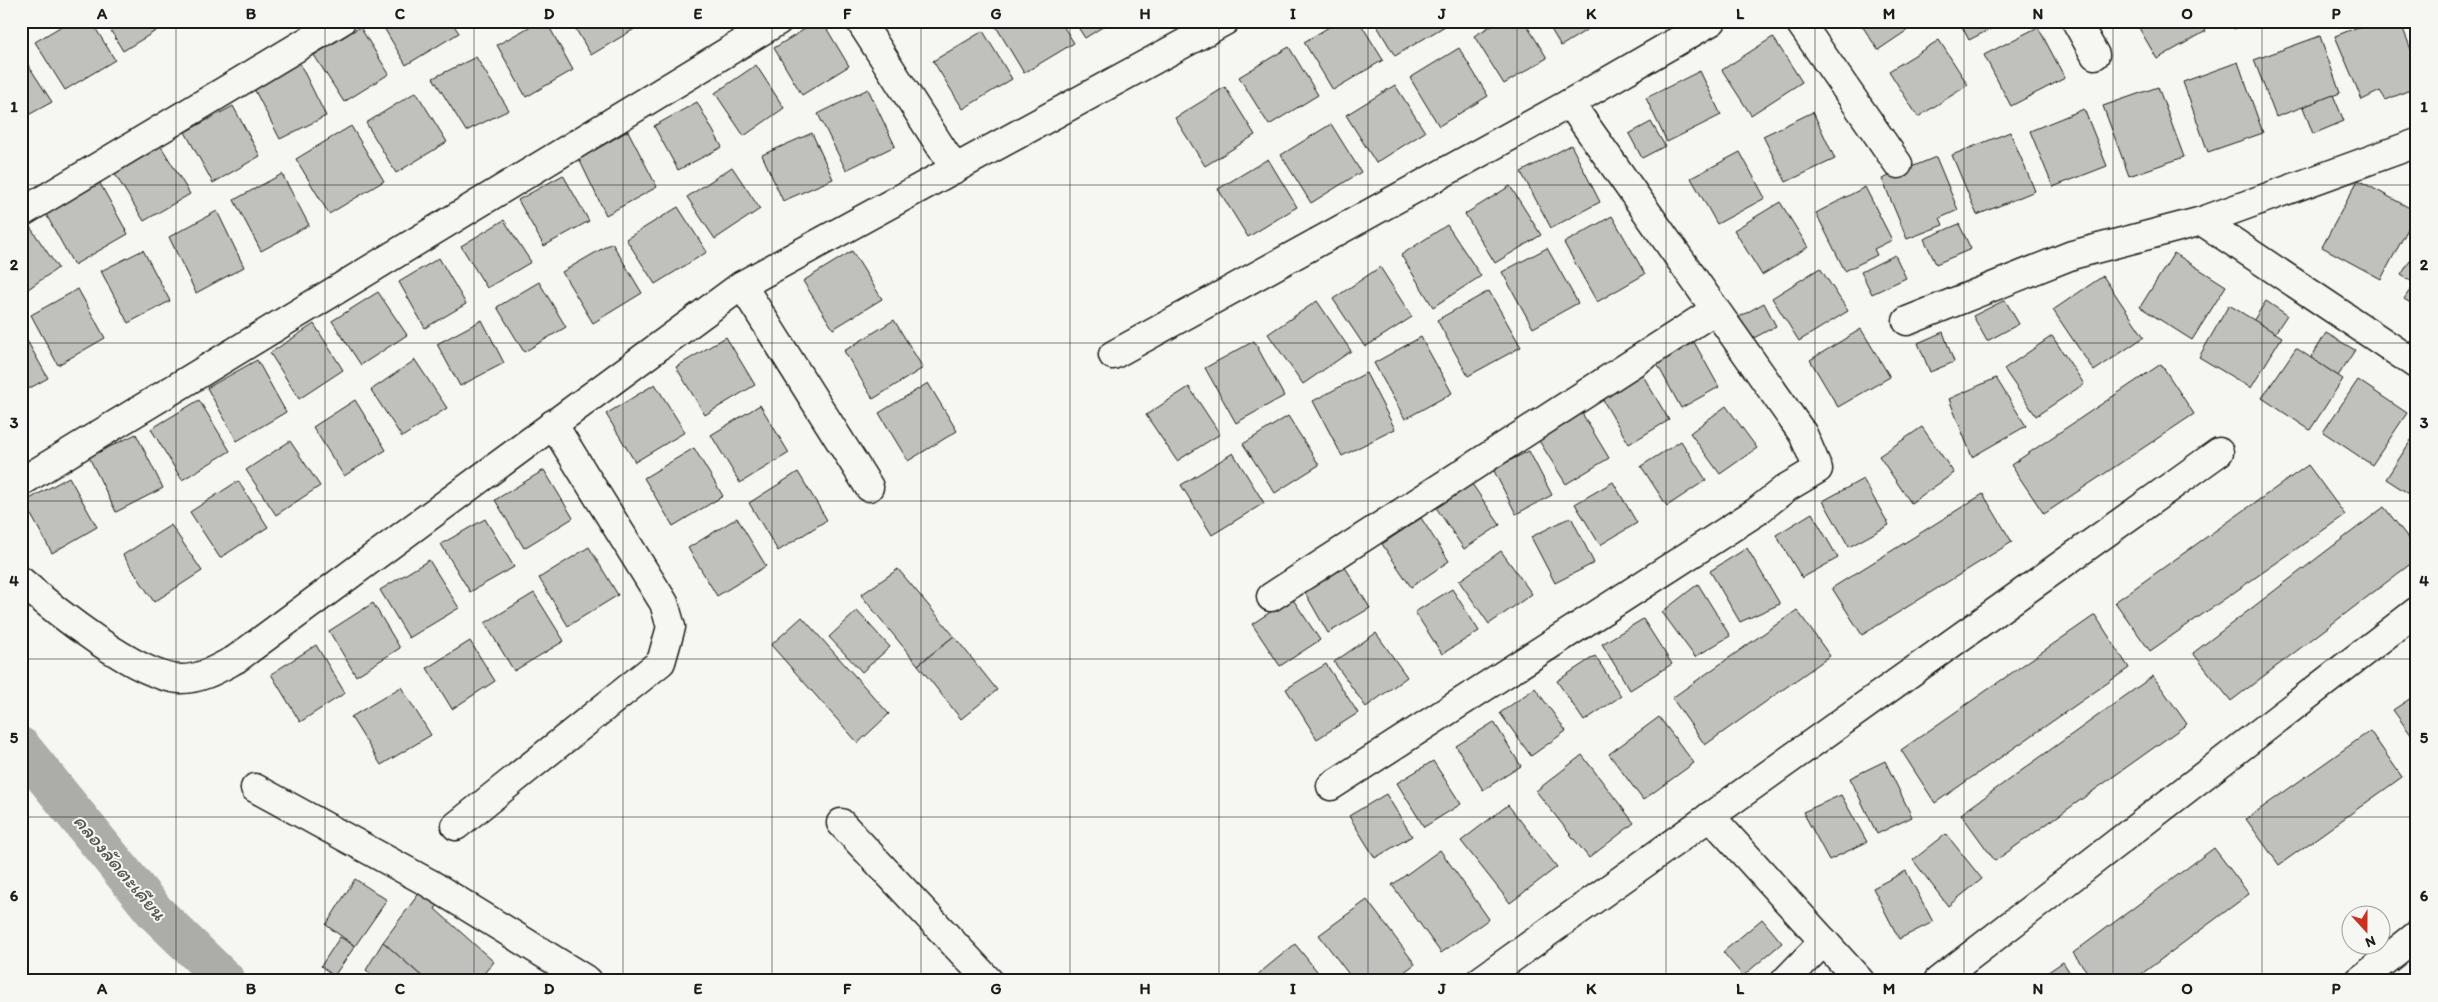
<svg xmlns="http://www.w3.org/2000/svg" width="2438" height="1002" viewBox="0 0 2438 1002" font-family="Itim,'Playpen Sans Thai',sans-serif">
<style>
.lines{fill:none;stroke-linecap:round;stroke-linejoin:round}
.canal{stroke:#acaca9;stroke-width:40}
.building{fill:#c0c0bd;stroke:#1c1c1c}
.street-casing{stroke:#1c1c1c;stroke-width:31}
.street{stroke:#f6f6f2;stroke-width:28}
.grid{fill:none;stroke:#1c1c1c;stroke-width:1;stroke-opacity:0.55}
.labels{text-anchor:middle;stroke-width:4;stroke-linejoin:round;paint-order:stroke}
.water-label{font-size:20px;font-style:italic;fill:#565654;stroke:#f6f6f2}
.neatline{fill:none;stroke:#1c1c1c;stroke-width:2}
.grid-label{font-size:16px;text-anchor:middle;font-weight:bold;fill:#1c1c1c}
</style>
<rect width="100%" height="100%" fill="#f6f6f2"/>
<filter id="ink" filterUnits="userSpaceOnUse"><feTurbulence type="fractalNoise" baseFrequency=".02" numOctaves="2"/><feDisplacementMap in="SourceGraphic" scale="10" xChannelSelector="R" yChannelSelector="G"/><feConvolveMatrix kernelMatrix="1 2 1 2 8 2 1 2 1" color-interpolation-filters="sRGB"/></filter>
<g filter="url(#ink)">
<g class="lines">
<path class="canal" d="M21 747 155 912 226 981"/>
</g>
<g class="building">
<path d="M70 21H91L115 60 65 90 35 42Z"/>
<path d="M105 21H172L123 51Z"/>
<path d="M380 21H451L459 33 406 65Z"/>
<path d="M540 21H546L573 70 526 97 497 45Z"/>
<path d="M571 21H639L641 25 591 55Z"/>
<path d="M818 21H822L849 66 802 95 774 48Z"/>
<path d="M919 21H935L923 28Z"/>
<path d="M1002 21H1060L1074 43 1024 73 995 25Z"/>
<path d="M1074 21H1112L1085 38Z"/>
<path d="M1339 21H1359L1383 60 1333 90 1304 42Z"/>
<path d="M1374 21H1442L1445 26 1395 56Z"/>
<path d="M1499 21H1524L1547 58 1504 84 1474 36Z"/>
<path d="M1546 21H1601L1561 46Z"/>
<path d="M1859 21H1921L1878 50Z"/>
<path d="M1959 21H2006L1969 40Z"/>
<path d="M2135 21H2200L2206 31 2157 59Z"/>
<path d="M2230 21H2252L2234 29Z"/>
<path d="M2374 21H2400L2417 65V87L2386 100 2380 91 2362 100 2335 36Z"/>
<path d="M360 27 389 74 344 102 314 55Z"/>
<path d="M2038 27 2065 78 2011 106 1984 55Z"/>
<path d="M983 31 1012 79 963 109 933 61Z"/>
<path d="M2320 36 2340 93 2276 117 2254 60Z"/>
<path d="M1773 37 1802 82 1751 115 1722 70Z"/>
<path d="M1939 40 1968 85 1918 117 1889 71Z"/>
<path d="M1289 47 1318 95 1269 125 1239 77Z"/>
<path d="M1459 48 1488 96 1439 126 1410 78Z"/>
<path d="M21 54 52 102 21 119Z"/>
<path d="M476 57 509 110 466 131 433 78Z"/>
<path d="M298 60 326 116 280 139 251 83Z"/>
<path d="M2238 62 2263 133 2208 152 2183 82Z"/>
<path d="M756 65 784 108 744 136 715 93Z"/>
<path d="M1700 71 1721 115 1667 142 1646 98Z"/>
<path d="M1395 85 1425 132 1376 163 1346 115Z"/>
<path d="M1225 87 1255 135 1205 166 1175 118Z"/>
<path d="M2158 87 2184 157 2129 176 2103 106Z"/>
<path d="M868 89 895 146 846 170 818 114Z"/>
<path d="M416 92 447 142 396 173 366 123Z"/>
<path d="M2333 95 2344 121 2313 134 2303 107Z"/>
<path d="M697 102 722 147 678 170 654 126Z"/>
<path d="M233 106 260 156 213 183 185 132Z"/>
<path d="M2084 109 2107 166 2053 187 2030 131Z"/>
<path d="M1813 112 1835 159 1786 182 1763 136Z"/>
<path d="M1651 122 1665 146 1642 158 1629 134Z"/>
<path d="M1331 124 1361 172 1311 203 1281 155Z"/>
<path d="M351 126 384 181 329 214 296 159Z"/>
<path d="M628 131 657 187 606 215 579 159Z"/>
<path d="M2010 132 2035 191 1977 215 1952 155Z"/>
<path d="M812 133 833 179 783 201 762 155Z"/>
<path d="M159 143 190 194 144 221 113 171Z"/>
<path d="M1571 145 1600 202 1551 228 1521 172Z"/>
<path d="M1740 152 1765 198 1717 224 1691 178Z"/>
<path d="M1936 157 1958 210 1940 218 1943 225 1907 239 1882 179Z"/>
<path d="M1268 159 1297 207 1248 237 1218 189Z"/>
<path d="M732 167 760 209 715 239 687 197Z"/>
<path d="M282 174 309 225 261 251 234 200Z"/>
<path d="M563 175 589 221 544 246 518 200Z"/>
<path d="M97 178 128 234 74 265 43 209Z"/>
<path d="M2358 180 2417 212 2381 279 2322 247Z"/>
<path d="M1510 186 1541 235 1495 263 1465 214Z"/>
<path d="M1865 187 1892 240 1874 249 1877 255 1845 271 1816 213Z"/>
<path d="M1780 202 1808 247 1762 275 1734 230Z"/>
<path d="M678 207 707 252 655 284 626 239Z"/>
<path d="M217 211 244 267 196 293 169 237Z"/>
<path d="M1612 216 1645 274 1597 302 1564 243Z"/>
<path d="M504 220 531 262 487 288 461 246Z"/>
<path d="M26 221 58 268 21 294V224Z"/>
<path d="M1959 224 1971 249 1936 264 1924 239Z"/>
<path d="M1447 225 1481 276 1433 307 1401 255Z"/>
<path d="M612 243 642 293 593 323 562 272Z"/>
<path d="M1547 248 1578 303 1533 328 1502 272Z"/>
<path d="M143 250 170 301 128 323 101 271Z"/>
<path d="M2417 250V285L2401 275Z"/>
<path d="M852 251 882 299 833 329 803 281Z"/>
<path d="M2174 253 2226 286 2192 340 2140 307Z"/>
<path d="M1895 255 1906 278 1872 294 1861 272Z"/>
<path d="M439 258 466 304 425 328 399 282Z"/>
<path d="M1380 267 1412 317 1365 347 1333 299Z"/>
<path d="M1820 268 1848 311 1799 341 1772 298Z"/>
<path d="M2103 276 2144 337 2094 371 2053 310Z"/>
<path d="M539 282 566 327 524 352 497 307Z"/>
<path d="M78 289 105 338 58 365 31 315Z"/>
<path d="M2410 290 2417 294V307L2404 299Z"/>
<path d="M1489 291 1521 347 1468 376 1437 320Z"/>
<path d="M378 292 407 335 361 365 332 321Z"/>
<path d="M2005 300 2019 324 1987 341 1973 316Z"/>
<path d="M1317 301 1351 351 1303 384 1268 334Z"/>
<path d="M2266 301 2287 315 2275 333 2253 321Z"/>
<path d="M1764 303 1776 326 1752 339 1739 317Z"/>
<path d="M2229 305 2282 337 2251 388 2199 357Z"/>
<path d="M482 320 504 363 460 386 437 344Z"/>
<path d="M894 320 923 368 873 399 844 351Z"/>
<path d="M314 324 343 370 299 399 270 353Z"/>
<path d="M1861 329 1890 377 1838 407 1810 360Z"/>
<path d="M21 330 48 378 21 393Z"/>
<path d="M1943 332 1954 362 1930 372 1918 343Z"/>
<path d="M2326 333 2355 350 2338 376 2311 358Z"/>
<path d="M2052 336 2084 384 2036 416 2004 369Z"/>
<path d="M726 337 755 385 705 415 676 367Z"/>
<path d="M1421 337 1452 393 1405 419 1374 363Z"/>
<path d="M1254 341 1284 396 1236 423 1205 368Z"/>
<path d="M1694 342 1719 387 1681 408 1656 362Z"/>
<path d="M2296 348 2343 379 2310 430 2262 398Z"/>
<path d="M257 360 286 412 237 441 207 388Z"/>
<path d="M415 360 447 408 402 437 371 390Z"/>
<path d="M2161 364 2194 414 2044 514 2011 465Z"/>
<path d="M1366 373 1395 429 1342 456 1313 401Z"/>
<path d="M1642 374 1669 420 1629 444 1601 397Z"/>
<path d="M1996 378 2026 426 1972 457 1949 399Z"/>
<path d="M2358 380 2407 413 2372 465 2323 432Z"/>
<path d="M928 383 957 431 908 461 879 413Z"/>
<path d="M655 384 685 432 635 462 606 414Z"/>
<path d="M1189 387 1220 434 1177 461 1146 415Z"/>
<path d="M199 400 230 451 182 480 151 429Z"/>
<path d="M355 400 386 450 344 476 313 427Z"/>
<path d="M760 405 789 453 740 483 711 435Z"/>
<path d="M1726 406 1757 448 1720 474 1690 433Z"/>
<path d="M1580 410 1609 458 1566 484 1536 436Z"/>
<path d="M1288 416 1319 465 1275 493 1243 444Z"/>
<path d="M1922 427 1954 473 1911 503 1879 456Z"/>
<path d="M2417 431V499L2386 479Z"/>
<path d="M136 434 163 488 116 512 89 457Z"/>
<path d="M290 441 320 486 276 515 246 470Z"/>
<path d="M1681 441 1706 480 1667 506 1641 466Z"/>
<path d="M694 448 723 496 673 526 644 478Z"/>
<path d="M1529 451 1552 495 1516 514 1493 469Z"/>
<path d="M1233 453 1264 503 1212 535 1181 485Z"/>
<path d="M2308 465 2345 515 2150 651 2115 602Z"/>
<path d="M544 470 573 518 524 548 495 500Z"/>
<path d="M798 472 827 520 778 551 749 503Z"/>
<path d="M69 477 97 527 52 553 24 502Z"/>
<path d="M1863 479 1889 525 1849 547 1823 501Z"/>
<path d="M238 481 268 527 220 558 190 512Z"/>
<path d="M1470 481 1500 525 1464 549 1435 506Z"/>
<path d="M1613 482 1637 523 1600 545 1575 504Z"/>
<path d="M1983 494 2012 542 1862 635 1832 588Z"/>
<path d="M2384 507 2417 549V559L2231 701 2193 653Z"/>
<path d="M1812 513 1838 558 1802 578 1776 535Z"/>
<path d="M1571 517 1594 563 1555 583 1531 537Z"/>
<path d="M737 518 766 566 717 596 688 548Z"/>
<path d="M1421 518 1449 561 1411 587 1382 544Z"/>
<path d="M485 519 514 567 470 592 441 544Z"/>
<path d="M171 525 202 571 154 602 123 555Z"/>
<path d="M589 547 618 595 568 626 539 578Z"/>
<path d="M1747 548 1780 604 1740 622 1710 571Z"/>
<path d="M1501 551 1532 594 1489 624 1459 581Z"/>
<path d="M429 560 459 608 409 638 380 590Z"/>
<path d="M1345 567 1370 608 1328 633 1304 591Z"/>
<path d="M898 569 954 636 918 665 861 595Z"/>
<path d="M1698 584 1730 636 1695 657 1662 612Z"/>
<path d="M1452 589 1479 631 1442 654 1415 612Z"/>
<path d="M534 593 564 641 514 671 485 623Z"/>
<path d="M1292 598 1320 640 1280 666 1252 624Z"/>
<path d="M373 603 400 648 356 676 329 631Z"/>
<path d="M1797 610 1830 656 1705 745 1672 698Z"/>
<path d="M857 611 890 647 862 672 829 637Z"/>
<path d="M2095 615 2129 668 1935 803 1901 750Z"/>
<path d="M802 617 889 714 858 743 771 645Z"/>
<path d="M1643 619 1672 664 1630 690 1602 644Z"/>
<path d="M1376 633 1407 677 1366 707 1334 662Z"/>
<path d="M954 636 997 690 961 719 918 665Z"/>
<path d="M470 641 495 681 452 709 427 668Z"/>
<path d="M316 645 345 693 300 722 271 674Z"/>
<path d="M1595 656 1621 696 1584 721 1557 681Z"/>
<path d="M1326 664 1358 713 1317 739 1286 689Z"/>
<path d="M2153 676 2187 724 1995 861 1961 814Z"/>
<path d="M401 687 431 735 381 765 351 717Z"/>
<path d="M1535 688 1566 731 1531 756 1500 713Z"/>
<path d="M2417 694V743L2393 710Z"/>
<path d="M1659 717 1694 763 1643 800 1609 754Z"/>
<path d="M1494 722 1521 766 1483 790 1456 746Z"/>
<path d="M2370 731 2402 777 2279 865 2246 819Z"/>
<path d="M1582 755 1634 823 1589 858 1536 791Z"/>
<path d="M1433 761 1461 804 1424 827 1397 783Z"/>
<path d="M1885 761 1912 817 1877 834 1850 778Z"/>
<path d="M1386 794 1412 836 1375 858 1349 816Z"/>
<path d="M1841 795 1867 842 1829 860 1803 812Z"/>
<path d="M1508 805 1557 867 1510 903 1461 841Z"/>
<path d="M1946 834 1982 879 1948 906 1913 860Z"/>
<path d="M2214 848 2249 894 2132 981H2094L2073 953Z"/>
<path d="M1440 850 1489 919 1441 953 1392 885Z"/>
<path d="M1906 871 1933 922 1899 939 1873 888Z"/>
<path d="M355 879 387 900 355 946 326 925Z"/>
<path d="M426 884 444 897 435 909 494 962 477 981H427L383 942Z"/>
<path d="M1367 900 1415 964 1392 981H1354L1319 935Z"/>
<path d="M1762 919 1782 943 1743 976 1723 952Z"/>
<path d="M340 937 355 946 334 976 321 966Z"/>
<path d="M383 942 427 981H379L366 970Z"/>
<path d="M1295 944 1325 981H1252L1251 980Z"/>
<path d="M2063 962 2075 981H2035Z"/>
</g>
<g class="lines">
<defs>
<g id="street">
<path d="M860 21 955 169"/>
<path d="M1799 21 1898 164"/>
<path d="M2076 21 2095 55"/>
<path d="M21 213 341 21"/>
<path d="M2202 221 2417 365"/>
<path d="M742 285 869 487"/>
<path d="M1907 321 2072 255 2202 221 2417 143"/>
<path d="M1113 355 1570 103 1712 21"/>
<path d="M21 482 778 21"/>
<path d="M21 581C54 610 136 676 179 679 200 680 219 668 236 659L742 285 1225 21"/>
<path d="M1271 597 1715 310"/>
<path d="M1331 786 1756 512 1786 488 1818 469 1803 434 1570 103"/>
<path d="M255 788 429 883 588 981"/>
<path d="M1710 816 1860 981"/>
<path d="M841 823 989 981"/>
<path d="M456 826 661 662 671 627 664 603 553 424"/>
<path d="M1480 981 2219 452"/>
<path d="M1785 981 1824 941"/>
<path d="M1938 981 2417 611"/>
<path d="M2359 981 2417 935"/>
</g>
</defs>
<use href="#street" class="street-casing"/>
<use href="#street" class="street"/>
</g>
</g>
<path class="grid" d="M176 21V981M325 21V981M474 21V981M623 21V981M772 21V981M921 21V981M1070 21V981M1219 21V981M1368 21V981M1517 21V981M1666 21V981M1815 21V981M1964 21V981M2113 21V981M2262 21V981M21 185H2417M21 343H2417M21 501H2417M21 659H2417M21 817H2417"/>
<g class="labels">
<g class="water-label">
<text transform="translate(120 867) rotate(50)" y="7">คลองลัดตะเคียน</text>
</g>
</g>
<rect width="2438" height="1002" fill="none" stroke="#f6f6f2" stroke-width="55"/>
<g transform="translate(2366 930) rotate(159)"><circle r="24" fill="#f6f6f2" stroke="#9f9f9c"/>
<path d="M0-4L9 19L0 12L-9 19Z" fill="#c8321e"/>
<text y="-8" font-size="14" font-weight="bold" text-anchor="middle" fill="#1c1c1c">N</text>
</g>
<rect x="28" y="28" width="2382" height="946" class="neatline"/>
<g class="grid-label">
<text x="102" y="19">A</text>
<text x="251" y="19">B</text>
<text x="400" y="19">C</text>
<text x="549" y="19">D</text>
<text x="698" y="19">E</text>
<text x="847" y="19">F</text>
<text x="996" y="19">G</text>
<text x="1145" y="19">H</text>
<text x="1293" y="19">I</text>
<text x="1442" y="19">J</text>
<text x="1591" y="19">K</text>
<text x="1740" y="19">L</text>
<text x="1889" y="19">M</text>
<text x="2038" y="19">N</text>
<text x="2187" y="19">O</text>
<text x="2336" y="19">P</text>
<text x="14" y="112">1</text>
<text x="2424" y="112">1</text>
<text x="14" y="270">2</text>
<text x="2424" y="270">2</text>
<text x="14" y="428">3</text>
<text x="2424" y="428">3</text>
<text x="14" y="586">4</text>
<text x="2424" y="586">4</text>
<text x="14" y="743">5</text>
<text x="2424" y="743">5</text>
<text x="14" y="901">6</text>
<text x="2424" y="901">6</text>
<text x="102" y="994">A</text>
<text x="251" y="994">B</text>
<text x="400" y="994">C</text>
<text x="549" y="994">D</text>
<text x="698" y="994">E</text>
<text x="847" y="994">F</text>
<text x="996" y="994">G</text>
<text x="1145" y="994">H</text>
<text x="1293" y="994">I</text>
<text x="1442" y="994">J</text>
<text x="1591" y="994">K</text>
<text x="1740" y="994">L</text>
<text x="1889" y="994">M</text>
<text x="2038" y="994">N</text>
<text x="2187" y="994">O</text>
<text x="2336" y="994">P</text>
</g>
</svg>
